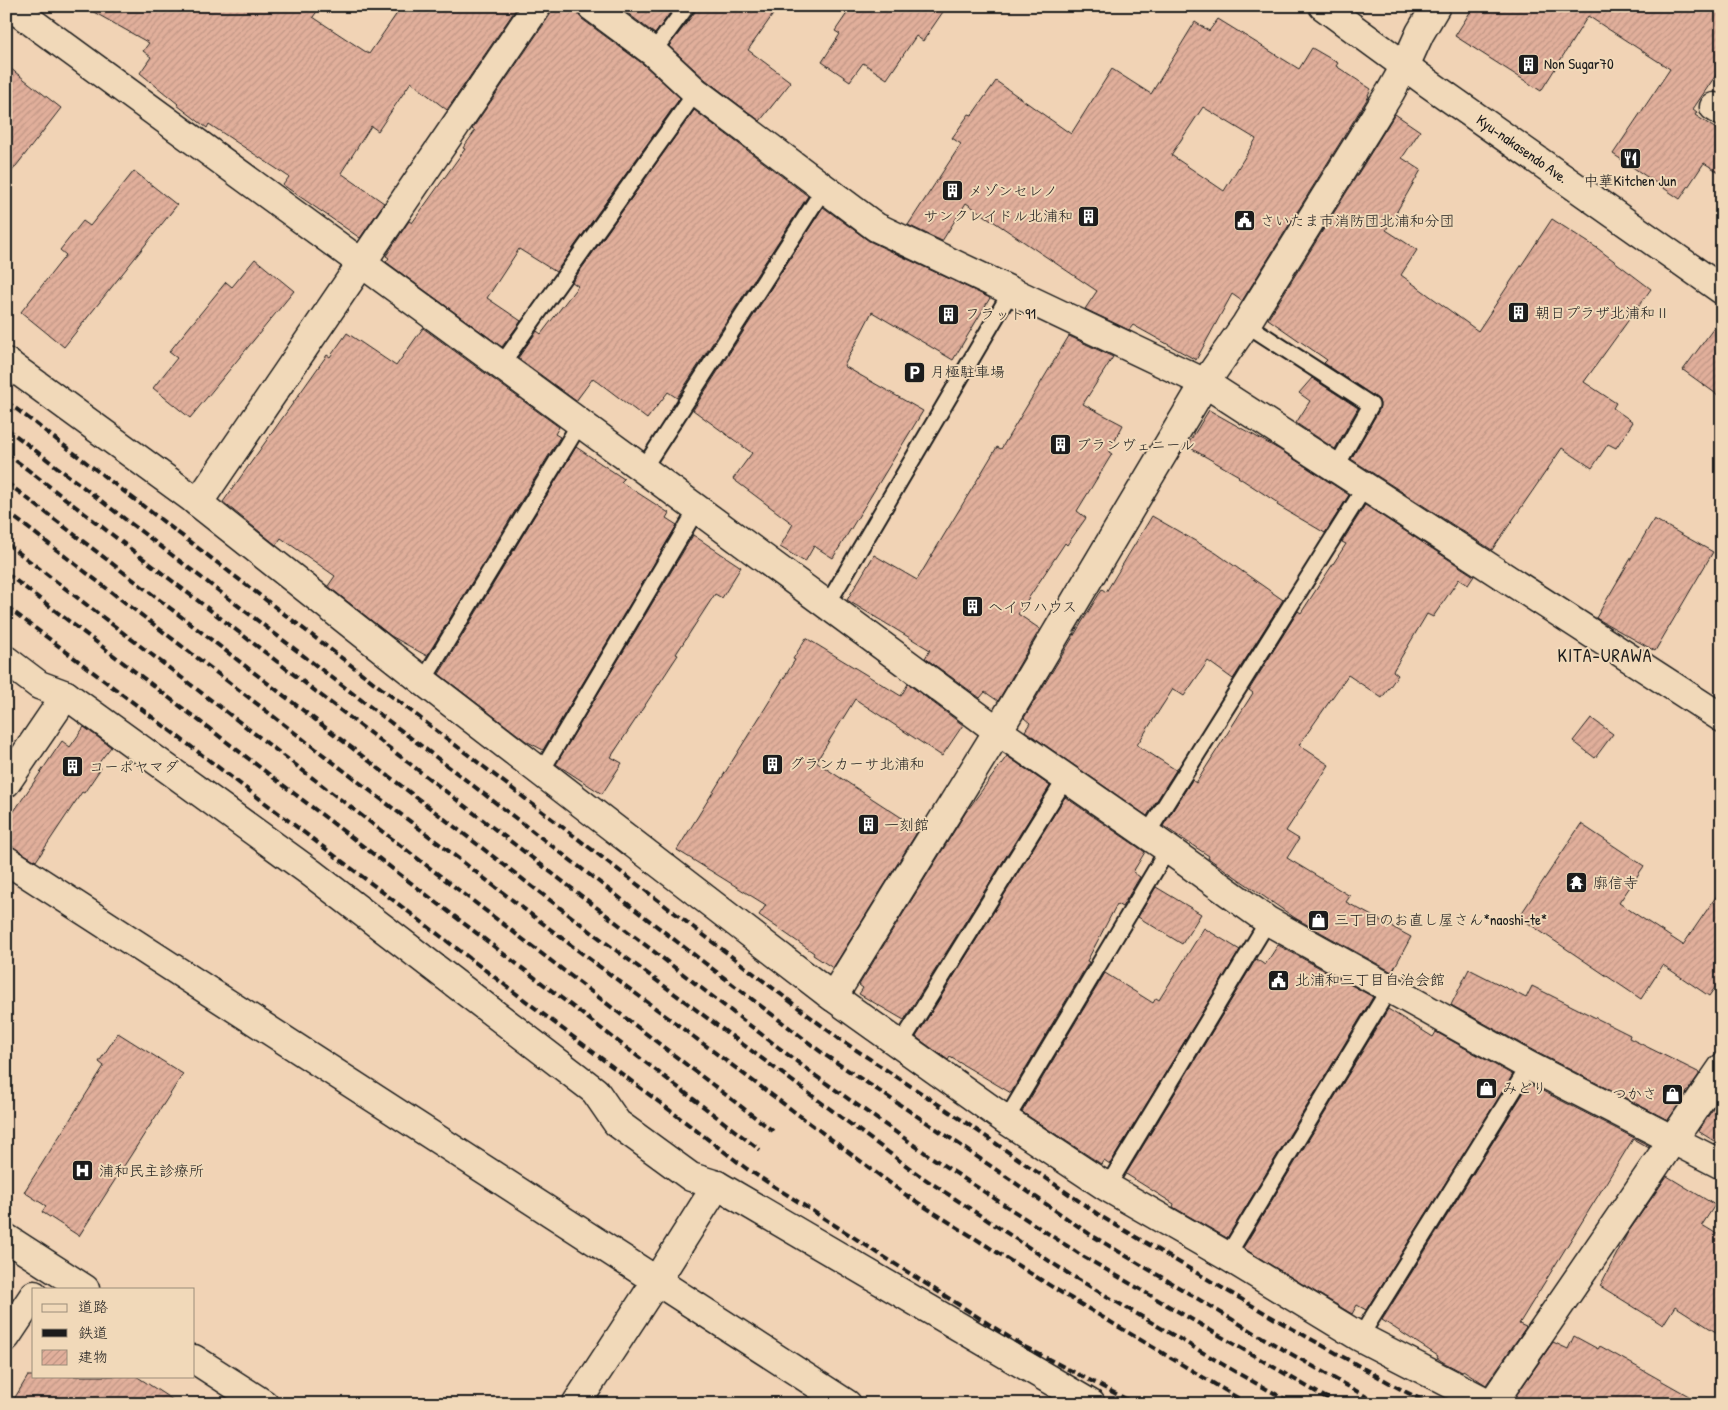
<svg xmlns="http://www.w3.org/2000/svg" width="1728" height="1410" viewBox="0 0 1728 1410" font-family="'Patrick Hand','Klee One',sans-serif">
<style>
.building{fill:url(#building-hatch);stroke:#1c1c1c;fill-rule:evenodd}
.lines{fill:none;stroke-linecap:round;stroke-linejoin:round}
.service-casing{stroke:#1c1c1c;stroke-width:19}
.minor-casing{stroke:#1c1c1c;stroke-width:31}
.secondary-casing{stroke:#1c1c1c;stroke-width:31}
.service{stroke:#f1d9b9;stroke-width:15}
.minor{stroke:#f1d9b9;stroke-width:28}
.secondary{stroke:#f1d9b9;stroke-width:28}
.rail{stroke:#1c1c1c;stroke-width:4;stroke-dasharray:8 4;stroke-linecap:butt}
.labels{text-anchor:middle;stroke-width:4;stroke-linejoin:round;paint-order:stroke}
.poi-label{font-size:15px;fill:#1c1c1c;stroke:#f1d9b9;text-anchor:start}
.street-label{font-size:15px;fill:#1c1c1c;stroke:#f1d9b9}
.quarter-label{font-size:18px;letter-spacing:1px;fill:#1c1c1c;stroke:#f1d9b9}
</style>
<defs>
<pattern id="building-hatch" width="6" height="6" patternUnits="userSpaceOnUse" patternTransform="scale(1.25)"><rect width="6" height="6" fill="#e1af9b"/><path d="M-1 1l2-2M0 6l6-6M5 7l2-2" fill="none" stroke="#c09685"/></pattern>
</defs>
<rect width="100%" height="100%" fill="#f1d3b5"/>
<filter id="ink" filterUnits="userSpaceOnUse"><feTurbulence type="fractalNoise" baseFrequency=".02" numOctaves="2"/><feDisplacementMap in="SourceGraphic" scale="10" xChannelSelector="R" yChannelSelector="G"/><feConvolveMatrix kernelMatrix="1 2 1 2 8 2 1 2 1" color-interpolation-filters="sRGB"/></filter>
<g filter="url(#ink)">
<g class="building">
<path d="M83 6H321L313 17 369 54 402 6H518L447 110 411 82 378 131 371 126 341 173 384 203 360 238 283 185 289 177 209 124 207 128 177 105 178 104 140 73 151 57 143 51 149 43Z"/>
<path d="M552 6H576L577 13 582 19 643 64 680 98 556 272 519 249 487 298 521 321 502 347 386 262 389 258 386 256 409 221 412 223 465 149 463 148 475 131 472 129 550 15Z"/>
<path d="M618 6H675L655 34Z"/>
<path d="M696 6H779L748 50 791 82 760 121 706 80 669 46 695 12Z"/>
<path d="M852 6H947L923 41 916 36 887 79 863 63 850 81 822 62 840 34 835 31Z"/>
<path d="M1474 6H1722V66L1693 109 1697 112 1695 115 1722 133V174L1704 163 1680 199 1613 154 1670 69 1588 16 1541 91 1455 36Z"/>
<path d="M1218 19 1299 69 1312 48 1338 63 1336 66 1371 89 1368 95 1369 96 1242 301 1232 294 1196 360 1133 325 1129 330 1085 309 1097 291 966 203 942 241 908 225 961 144 952 138 969 114 972 115 996 81 1071 134 1112 69 1151 94 1195 22 1209 31ZM1203 107 1256 139 1224 191 1171 155Z"/>
<path d="M6 65 61 108 6 179Z"/>
<path d="M694 110 808 196 677 398 668 392 647 419 593 378 576 401 518 358 537 331 541 334 578 286 572 282Z"/>
<path d="M1395 114 1420 131 1402 158 1421 170 1386 230 1417 250 1401 275 1478 331 1552 219 1597 248 1651 289 1584 382 1616 403 1613 408 1633 422 1616 448 1608 444 1592 468 1562 448 1492 550 1351 459 1379 410 1380 405 1379 400 1324 363 1327 360 1268 319Z"/>
<path d="M134 171 177 205 64 347 21 312 66 255 60 250 83 221 90 226Z"/>
<path d="M823 207 869 241 990 298 953 360 872 312 844 366 923 411 833 558 814 546 805 562 780 547 793 524 733 479 752 453 693 410Z"/>
<path d="M255 259 294 291 190 418 153 388 177 358 169 352 226 282 232 287Z"/>
<path d="M1722 317V398L1683 370Z"/>
<path d="M423 328 559 427 555 434 560 437 427 656 391 636 328 586 335 576 281 538 276 545 223 502 327 355 330 357 347 333 396 366Z"/>
<path d="M1069 336 1113 357 1083 404 1123 425 1109 452 1112 454 1077 511 1086 518 1067 545 1065 543 1018 614 1040 629 998 701 985 692 980 698 925 658 930 650 847 600 874 555 917 580 997 447 1001 449Z"/>
<path d="M1312 378 1358 408 1335 449 1296 423 1310 401 1299 393Z"/>
<path d="M1209 410 1280 450 1349 495 1325 533 1277 505 1278 503 1238 477 1239 476 1187 446Z"/>
<path d="M576 447 624 479 621 482 669 513 666 518 677 525 543 750 526 741 439 674Z"/>
<path d="M1365 505 1474 576 1468 585 1459 579 1433 617 1427 614 1393 671 1398 675 1382 698 1348 675 1299 745 1329 765 1286 831 1299 839 1287 858 1350 896 1346 902 1411 937 1392 972 1295 918 1208 858 1209 856 1163 826 1192 780 1196 783 1253 693 1249 690 1298 611 1301 613 1346 544 1342 542Z"/>
<path d="M1152 516 1216 553 1283 600 1233 679 1208 661 1184 696 1173 689 1137 745 1176 770 1147 816 1025 731 1030 723 1024 718 1102 589 1106 592Z"/>
<path d="M1654 519 1713 552 1655 651 1596 618Z"/>
<path d="M693 535 741 567 722 598 715 594 676 654 678 655 611 757 622 763 602 794 556 764Z"/>
<path d="M806 638 901 696 908 684 963 725 942 756 855 699 816 762 919 829 833 968 813 955 814 953 759 915 766 905 677 850 795 660 793 659Z"/>
<path d="M1591 718 1613 734 1595 758 1573 741Z"/>
<path d="M84 727 111 747 97 765 101 768 84 793 82 792 36 861 6 843V823L62 741 70 747Z"/>
<path d="M1007 756 1050 786 904 1020 859 994 863 988 859 985 966 812Z"/>
<path d="M1065 797 1145 852 1133 872 1140 877 1122 907 1117 904 1087 961 1089 962 1011 1093 950 1057 948 1060 916 1037Z"/>
<path d="M1581 824 1644 866 1619 903 1683 945 1722 888V977L1709 996 1663 965 1641 999 1519 917Z"/>
<path d="M1156 887 1201 914 1182 944 1138 917Z"/>
<path d="M1204 928 1240 950 1110 1164 1104 1160 1101 1164 1022 1112 1105 973 1153 1003 1156 998 1159 1000Z"/>
<path d="M1278 945 1373 997 1227 1238 1173 1207 1174 1204 1126 1174 1256 959 1265 965Z"/>
<path d="M1469 969 1526 998 1532 986 1630 1035 1629 1038 1700 1073 1668 1120 1536 1052 1451 1005Z"/>
<path d="M1388 1009 1433 1037 1436 1032 1513 1075 1366 1310 1357 1305 1352 1314 1243 1248Z"/>
<path d="M118 1033 183 1074 79 1236 42 1212 46 1206 24 1192 104 1066 99 1062Z"/>
<path d="M1529 1084 1650 1146 1649 1148 1633 1139 1519 1324 1526 1327 1486 1385 1463 1370 1462 1372 1443 1362 1437 1358 1438 1356 1382 1320Z"/>
<path d="M1722 1096V1146L1698 1131Z"/>
<path d="M1667 1176 1715 1205 1702 1225 1722 1237V1336L1675 1306 1663 1325 1600 1286 1627 1234Z"/>
<path d="M1574 1336 1598 1349 1600 1346 1703 1404H1520L1513 1400 1553 1342 1568 1349Z"/>
<path d="M28 1376H136L179 1404H11Z"/>
</g>
<g class="lines">
<defs>
<g id="service">
<path d="M653 52 687 6"/>
<path d="M1246 324 1371 405 1336 467"/>
<path d="M501 365 696 92"/>
<path d="M643 469 825 187"/>
<path d="M827 605 1012 290"/>
<path d="M423 681 580 423"/>
<path d="M541 772 697 509"/>
<path d="M1147 834 1365 487"/>
<path d="M900 1045 1066 778"/>
<path d="M1006 1120 1168 849"/>
<path d="M1107 1187 1268 921"/>
<path d="M1227 1256 1389 989"/>
<path d="M1360 1337 1529 1066"/>
</g>
<g id="minor">
<path d="M10 6 643 469 998 731 1168 849 1268 921 1529 1066 1722 1165"/>
<path d="M591 6 653 52 696 92 876 227 1205 383 1722 718"/>
<path d="M1714 107 1722 112"/>
<path d="M6 362 192 498 423 681 826 992 1006 1120 1107 1187 1227 1256 1360 1337 1490 1404"/>
<path d="M198 503 537 6"/>
<path d="M6 660 39 685 66 695 310 872 595 1091 617 1123 691 1177 717 1185 1091 1404"/>
<path d="M6 783 66 695"/>
<path d="M6 860 847 1404"/>
<path d="M833 997 998 731 1205 383 1246 324 1391 91 1405 66 1420 33 1436 6"/>
<path d="M6 1238 85 1289"/>
<path d="M6 1337 34 1295"/>
<path d="M194 1359 264 1404"/>
<path d="M576 1404 657 1280 717 1185"/>
<path d="M1492 1404 1722 1068"/>
</g>
<path id="secondary" d="M1323 6 1428 83 1722 290"/>
</defs>
<use href="#service" class="service-casing"/>
<use href="#minor" class="minor-casing"/>
<use href="#secondary" class="secondary-casing"/>
<use href="#service" class="service"/>
<use href="#minor" class="minor"/>
<use href="#secondary" class="secondary"/>
<g class="rail">
<path d="M6 401 838 1038 962 1120 1102 1217 1275 1319 1404 1391 1430 1404"/>
<path d="M6 428 825 1055 950 1138 1091 1235 1265 1339 1379 1404"/>
<path d="M6 453 813 1074 931 1157 1081 1255 1337 1404"/>
<path d="M6 482 594 934 919 1175 1069 1274 1241 1375 1294 1404"/>
<path d="M6 511 580 952 906 1195 1057 1290 1248 1404"/>
<path d="M6 543 773 1131"/>
<path d="M6 573 760 1150"/>
<path d="M6 606 747 1169 1023 1346 1136 1404"/>
</g>
</g>
</g>
<defs>
<symbol id="building-square" viewBox="-11 -11 22 22"><rect x="-9" y="-9" width="18" height="18" rx="4" fill="#1c1c1c" stroke="#f1d9b9"/><path d="M-4-6H4V6H1V3H-1V6H-4ZM-2.5-4.3h1.7v1.8h-1.7ZM.8-4.3h1.7v1.8H.8ZM-2.5-1h1.7V.8h-1.7ZM.8-1h1.7V.8H.8Z" fill="#fff"/></symbol>
<symbol id="restaurant-square" viewBox="-11 -11 22 22"><rect x="-9" y="-9" width="18" height="18" rx="4" fill="#1c1c1c" stroke="#f1d9b9"/><path d="M-5-6h1v4h1v-4h1v4h1v-4h1v5L-1.5 .5V6h-2V.5L-5-1ZM5-6V6H3V1.5H1.5Q1.5-4 5-6Z" fill="#fff"/></symbol>
<symbol id="civic-square" viewBox="-11 -11 22 22"><rect x="-9" y="-9" width="18" height="18" rx="4" fill="#1c1c1c" stroke="#f1d9b9"/><path d="M-.6-6.5H3V-4.5H.6V-3L4-1V1h2V6H-6V1h2V-1L-.6-3ZM-1.2 2.5V6h2.4V2.5Z" fill="#fff"/></symbol>
<symbol id="parking-square" viewBox="-11 -11 22 22"><rect x="-9" y="-9" width="18" height="18" rx="4" fill="#1c1c1c" stroke="#f1d9b9"/><path d="M-3.5-5.5H1a3.5 3.5 0 0 1 0 7H-1V5.5H-3.5ZM-1-3.4V-.6H.8a1.4 1.4 0 0 0 0-2.8Z" fill="#fff"/></symbol>
<symbol id="temple-square" viewBox="-11 -11 22 22"><rect x="-9" y="-9" width="18" height="18" rx="4" fill="#1c1c1c" stroke="#f1d9b9"/><path d="M0-6L5-2H3V0L6.5 2.5H4V6H1.5V3h-3V6H-4V2.5H-6.5L-3 0V-2H-5Z" fill="#fff"/></symbol>
<symbol id="shop-square" viewBox="-11 -11 22 22"><rect x="-9" y="-9" width="18" height="18" rx="4" fill="#1c1c1c" stroke="#f1d9b9"/><path d="M-5-2.5h2.3a2.7 3.5 0 0 1 5.4 0H5L5.5 6h-11ZM-1.5-2.5h3a1.5 2.3 0 0 0-3 0Z" fill="#fff"/></symbol>
<symbol id="hospital-square" viewBox="-11 -11 22 22"><rect x="-9" y="-9" width="18" height="18" rx="4" fill="#1c1c1c" stroke="#f1d9b9"/><path d="M-5-5h3v3.5h4V-5h3V5h-3V1.5h-4V5h-3Z" fill="#fff"/></symbol>
</defs>
<g fill-rule="evenodd">
<use href="#building-square" x="1516" y="52" width="25" height="25"/>
<use href="#restaurant-square" x="1618" y="146" width="25" height="25"/>
<use href="#building-square" x="940" y="178" width="25" height="25"/>
<use href="#building-square" x="1076" y="204" width="25" height="25"/>
<use href="#civic-square" x="1232" y="208" width="25" height="25"/>
<use href="#building-square" x="1506" y="300" width="25" height="25"/>
<use href="#building-square" x="936" y="302" width="25" height="25"/>
<use href="#parking-square" x="902" y="360" width="25" height="25"/>
<use href="#building-square" x="1048" y="432" width="25" height="25"/>
<use href="#building-square" x="960" y="594" width="25" height="25"/>
<use href="#building-square" x="760" y="752" width="25" height="25"/>
<use href="#building-square" x="60" y="754" width="25" height="25"/>
<use href="#building-square" x="856" y="812" width="25" height="25"/>
<use href="#temple-square" x="1564" y="870" width="25" height="25"/>
<use href="#shop-square" x="1306" y="908" width="25" height="25"/>
<use href="#civic-square" x="1266" y="968" width="25" height="25"/>
<use href="#shop-square" x="1474" y="1076" width="25" height="25"/>
<use href="#shop-square" x="1660" y="1082" width="25" height="25"/>
<use href="#hospital-square" x="70" y="1158" width="25" height="25"/>
</g>
<g class="labels">
<g class="poi-label">
<text x="1544" y="69">Non Sugar70</text>
<text x="1630" y="186" text-anchor="middle">中華Kitchen Jun</text>
<text x="968" y="196">メゾンセレノ</text>
<text x="1073" y="221" text-anchor="end">サンクレイドル北浦和</text>
<text x="1260" y="226">さいたま市消防団北浦和分団</text>
<text x="1535" y="318">朝日プラザ北浦和Ⅱ</text>
<text x="965" y="319">フラット91</text>
<text x="930" y="377">月極駐車場</text>
<text x="1076" y="450">ブランヴェニール</text>
<text x="988" y="612">ヘイワハウス</text>
<text x="789" y="769">グランカーサ北浦和</text>
<text x="89" y="772">コーポヤマダ</text>
<text x="884" y="830">一刻館</text>
<text x="1593" y="888">廓信寺</text>
<text x="1334" y="925">三丁目のお直し屋さん*naoshi-te*</text>
<text x="1295" y="985">北浦和三丁目自治会館</text>
<text x="1502" y="1093">みどり</text>
<text x="1657" y="1099" text-anchor="end">つかさ</text>
<text x="99" y="1176">浦和民主診療所</text>
</g>
<g class="street-label">
<text transform="translate(1522 149) rotate(35)" y="5">Kyu-nakasendo Ave.</text>
</g>
<g class="quarter-label">
<text x="1605" y="662">KITA-URAWA</text>
</g>
</g>
<rect width="1728" height="1410" fill="none" stroke="#f1d9b9" stroke-width="25"/>
<rect x="12" y="12" width="1703" height="1385" fill="none" stroke="#1c1c1c" stroke-width="2" filter="url(#ink)"/>
<rect x="32" y="1288" width="162" height="90" fill="#f1d9b9" stroke="#9c8d7a"/>
<rect x="42" y="1304" width="25" height="8" fill="#f1d9b9" stroke="#9c8d7a"/>
<text x="78" y="1312" font-size="15" fill="#1c1c1c">道路</text>
<rect x="42" y="1329" width="25" height="8" fill="#1c1c1c" stroke="#9c8d7a"/>
<text x="78" y="1338" font-size="15" fill="#1c1c1c">鉄道</text>
<rect x="42" y="1350" width="25" height="15" fill="url(#building-hatch)" stroke="#9c8d7a"/>
<text x="78" y="1362" font-size="15" fill="#1c1c1c">建物</text>
</svg>
